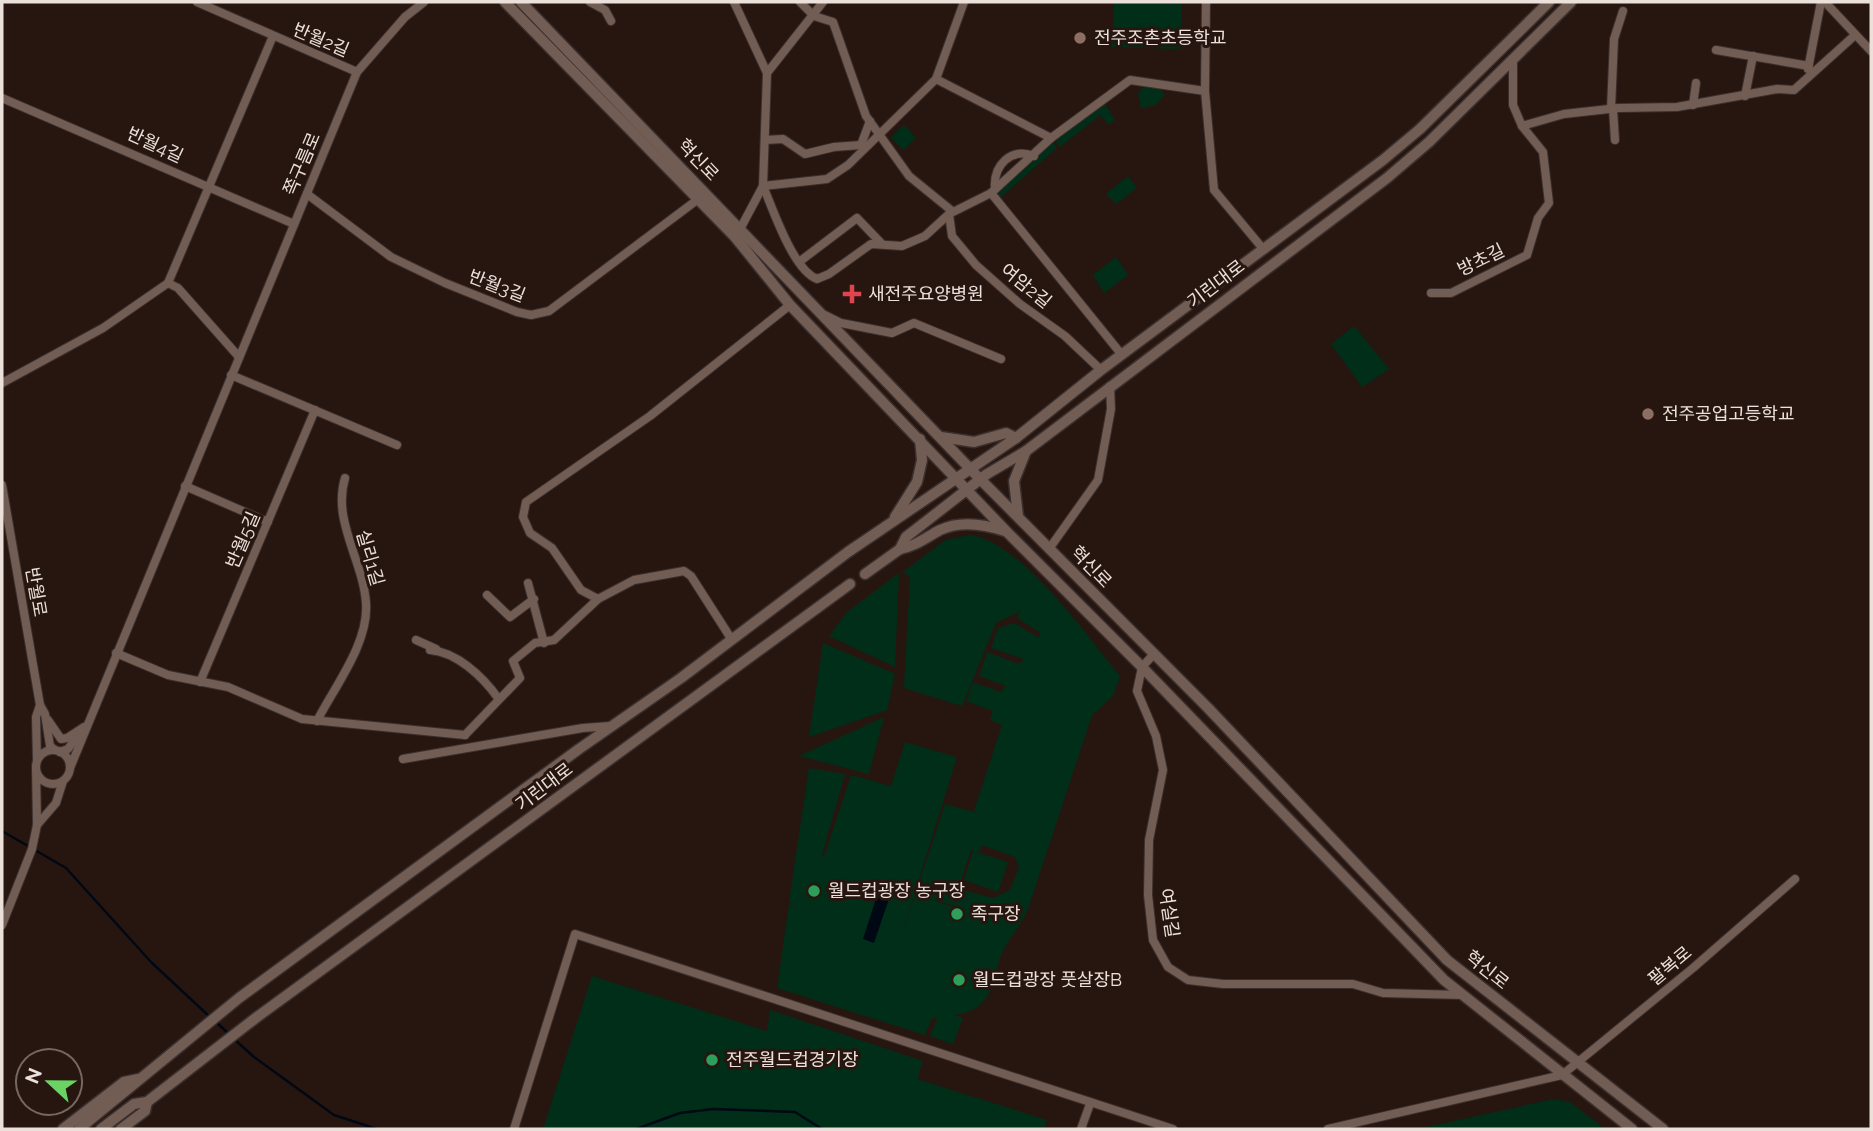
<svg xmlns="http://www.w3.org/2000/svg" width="1873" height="1131" viewBox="0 0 1873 1131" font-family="Raleway,'Noto Sans KR',sans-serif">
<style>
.green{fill:#002e19;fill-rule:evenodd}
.water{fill:#000814}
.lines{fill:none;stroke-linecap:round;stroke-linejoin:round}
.stream{stroke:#000814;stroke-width:2.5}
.street-casing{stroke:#3b2f2d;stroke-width:10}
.secondary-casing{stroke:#3b2f2d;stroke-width:13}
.street{stroke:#725d55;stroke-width:8}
.secondary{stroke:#725d55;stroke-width:10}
.education-dot{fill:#8d6e63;stroke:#271610;stroke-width:2.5}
.health-dot{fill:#e0444e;stroke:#271610;stroke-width:2.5}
.leisure-dot{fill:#2e9e5b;stroke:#271610;stroke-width:2.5}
.labels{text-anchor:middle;stroke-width:6;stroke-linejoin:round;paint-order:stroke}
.poi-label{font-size:18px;fill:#ece0db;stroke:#271610;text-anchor:start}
.street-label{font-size:18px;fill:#ece0db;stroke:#271610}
</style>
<rect width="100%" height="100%" fill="#271610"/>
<g class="green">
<path d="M1114 2H1182L1180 49 1112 47Z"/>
<path d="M1157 86 1165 95 1155 105 1141 108 1138 94 1142 88Z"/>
<path d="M1105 104 1115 120 1109 125 1100 115 1060 147 1055 140Z"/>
<path d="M904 125 916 138 903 150 891 137Z"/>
<path d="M1053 142 1057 148 999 199 994 193Z"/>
<path d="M1128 176 1137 188 1116 204 1106 194Z"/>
<path d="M1116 257 1128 275 1104 293 1093 275Z"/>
<path d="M1354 326 1389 369 1362 387 1331 344Z"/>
<path d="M971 535C1022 543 1087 636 1120 676L1113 696 1092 715 1028 909C1022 923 1013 934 1005 947 989 978 998 1010 953 1015L963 1018 953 1044 930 1036 938 1017 932 1018 925 1035 777 988 789 904 793 905 789 901 809 768 845 774 822 855 824 857 851 775 891 786 905 742 957 757 901 937 945 804 978 813 974 811 1002 725 990 720 993 711 966 701 973 682 1001 692 1006 686 979 676 987 652 1019 664 1024 659 991 648 998 628 1014 623 1038 637 1041 633 1017 618 1020 611 996 623 962 706 904 688 910 577 903 572 945 540ZM982 845 1015 857 1019 867 1010 890 993 898 959 889 953 907 924 897 953 905 971 850 979 852Z"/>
<path d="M899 573 895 667 829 636 847 612Z"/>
<path d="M823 643 895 674 887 710 809 737Z"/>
<path d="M884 717 869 774 799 756 873 722Z"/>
<path d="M973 851 1008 862 998 892 964 880Z"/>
<path d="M592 976 767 1031 770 1010 923 1061 917 1079 1047 1120 1044 1129H543Z"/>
<path d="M1554 1099 1570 1102 1605 1129H1417Z"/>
</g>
<path class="water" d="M881 883 893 887 874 943 863 939Z"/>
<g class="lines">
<g class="stream">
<path d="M2 831 66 868 151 962 211 1018"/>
<path d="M216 1022 229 1034"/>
<path d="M234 1039 254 1057 334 1115 377 1129"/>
<path d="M636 1129 680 1113 713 1109 795 1112 822 1129"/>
</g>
<defs>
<g id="street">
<path d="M197 2 357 72"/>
<path d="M590 2 605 10 611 21"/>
<path d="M734 2 767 73 763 186 738 233"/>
<path d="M800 2 814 16 833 22 866 116 909 176 952 211"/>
<path d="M1206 2 1205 91 1214 190 1264 250"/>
<path d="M1825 2 1871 51"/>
<path d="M1716 50 1809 66"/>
<path d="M1513 60V105L1522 126 1564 114 1618 108 1677 107 1777 89 1794 90 1854 36"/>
<path d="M1808 69 1821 2"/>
<path d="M767 73 823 2"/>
<path d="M936 79 1051 138"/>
<path d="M1745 96 1753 56"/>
<path d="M2 98 294 224"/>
<path d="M1693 105 1696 83"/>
<path d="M1611 109 1614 39 1623 11"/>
<path d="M1613 109 1615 140"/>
<path d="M765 140 783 139 805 154 834 147 861 145 870 121"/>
<path d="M995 189C993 165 1011 147 1034 156"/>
<path d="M991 193 1122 355"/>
<path d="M307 194 391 257 445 283 517 312 531 315 549 311 701 197"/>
<path d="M949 214 925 236 902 246 871 244 829 274 817 279C793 270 773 209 763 186L827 179 848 165 936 79 964 2"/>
<path d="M799 262 857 218 882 244"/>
<path d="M168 283 273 36"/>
<path d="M1431 293H1451L1527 255 1538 218 1549 203 1543 152 1522 126"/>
<path d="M825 315 841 323 892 333 914 323 1001 359"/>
<path d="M1101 370 1065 336 1020 304 976 265 952 236 949 214 991 193 1051 138 1130 80 1205 91"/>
<path d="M231 375 397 445"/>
<path d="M2 383 103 328 168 283 178 288 239 357"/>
<path d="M2 485 40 705 45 714 50 746 55 750"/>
<path d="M185 486 268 522"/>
<path d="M1049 549 1098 480 1111 409 1110 386"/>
<path d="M528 583 544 643"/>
<path d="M487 595 510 617 534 599"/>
<path d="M598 599 581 590 552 548 530 533 523 517 526 502 650 416 790 305"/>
<path d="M416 640 436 649"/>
<path d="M430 650C457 652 483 677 498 698"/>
<path d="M116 653 168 675 228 687 302 719 465 735"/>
<path d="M1153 655 1142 667 1137 691 1156 736 1163 770 1149 840 1148 895 1153 940 1168 967 1188 980 1223 984H1353L1383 993 1463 995"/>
<path d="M200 682 315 410"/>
<path d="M48 720 61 739 67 738 84 727"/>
<path d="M317 721C335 686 369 643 366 603 363 560 332 521 345 478"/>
<path d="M465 735 520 678 513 661 535 643 554 640 598 599 634 580 684 571 691 576 732 640"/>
<circle cx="53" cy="767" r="17"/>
<path d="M60 752 68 749 78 735"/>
<path d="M403 759 583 728 610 726"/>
<path d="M37 760 36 717 40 705"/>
<path d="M70 768 357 72 405 17 424 2"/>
<path d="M37 825 56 803 63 781"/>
<path d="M2 925 32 849 37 825 36 767"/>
<path d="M514 1129 575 934 1173 1129"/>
<path d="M1081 1129 1090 1104"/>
<path d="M1328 1129 1562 1075 1693 968 1795 879"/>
</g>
<g id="secondary">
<path d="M505 2 735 237 790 305 1006 531 1142 667 1444 980 1632 1129"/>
<path d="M521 2 980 479 1208 708 1447 960 1663 1129"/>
<path d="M941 437 974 442 1006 433 1016 438"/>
<path d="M1018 516 1014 481 1026 451"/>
<path d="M895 517 917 482 922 460 920 439"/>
<path d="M900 549C916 546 925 538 940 530 961 520 984 524 1005 531"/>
<path d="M865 574 900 549 906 537 987 474 1026 451 1387 178 1429 142 1571 2"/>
<path d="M63 1129 124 1082 138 1079"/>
<path d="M79 1129 239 998 579 749 681 678 848 552 1016 438 1101 370 1383 160 1420 129 1549 2"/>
<path d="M101 1129 134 1104 147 1102 257 1017 850 584"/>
<path d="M121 1129 145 1111 147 1102"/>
</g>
</defs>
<use href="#street" class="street-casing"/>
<use href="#secondary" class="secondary-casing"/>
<use href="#street" class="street"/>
<use href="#secondary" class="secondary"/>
</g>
<g class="education-dot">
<circle cx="1080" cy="38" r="7"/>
<circle cx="1648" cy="414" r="7"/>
</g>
<path class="health-dot" d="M848.5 283.5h7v7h7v7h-7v7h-7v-7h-7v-7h7z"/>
<g class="leisure-dot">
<circle cx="814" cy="891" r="7"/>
<circle cx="957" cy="914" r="7"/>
<circle cx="959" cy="980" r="7"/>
<circle cx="712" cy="1060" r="7"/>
</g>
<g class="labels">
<g class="poi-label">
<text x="1094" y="44">전주조촌초등학교</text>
<text x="868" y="300">새전주요양병원</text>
<text x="1662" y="420">전주공업고등학교</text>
<text x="828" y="897">월드컵광장 농구장</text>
<text x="971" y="920">족구장</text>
<text x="973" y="986">월드컵광장 풋살장B</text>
<text x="726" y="1066">전주월드컵경기장</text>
</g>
<g class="street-label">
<text transform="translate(321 40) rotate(23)" y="6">반월2길</text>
<text transform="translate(155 145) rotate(25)" y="6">반월4길</text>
<text transform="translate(698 160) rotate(46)" y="6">혁신로</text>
<text transform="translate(302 164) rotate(-67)" y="6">쪽구름로</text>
<text transform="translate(1481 260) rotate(-26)" y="6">방초길</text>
<text transform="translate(1216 284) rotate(-37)" y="6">기린대로</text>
<text transform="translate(497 286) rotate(21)" y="6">반월3길</text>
<text transform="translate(1026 286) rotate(39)" y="6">여암2길</text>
<text transform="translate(243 540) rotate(-67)" y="6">반월5길</text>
<text transform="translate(370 558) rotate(74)" y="6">실리1길</text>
<text transform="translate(1091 567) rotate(46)" y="6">혁신로</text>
<text transform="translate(36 592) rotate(80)" y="6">반월로</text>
<text transform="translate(544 787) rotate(-37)" y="6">기린대로</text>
<text transform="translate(1169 913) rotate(82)" y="6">여실길</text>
<text transform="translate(1670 966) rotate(-40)" y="6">팔복로</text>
<text transform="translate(1487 970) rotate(39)" y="6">혁신로</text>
</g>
</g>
<rect width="1873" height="1131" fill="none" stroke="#ece0db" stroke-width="7"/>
<g transform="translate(49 1082) rotate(292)"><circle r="33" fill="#271610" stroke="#766761" stroke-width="2"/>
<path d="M0-5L12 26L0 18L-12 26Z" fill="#6bd363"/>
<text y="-10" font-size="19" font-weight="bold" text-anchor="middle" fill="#ece0db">N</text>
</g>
</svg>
